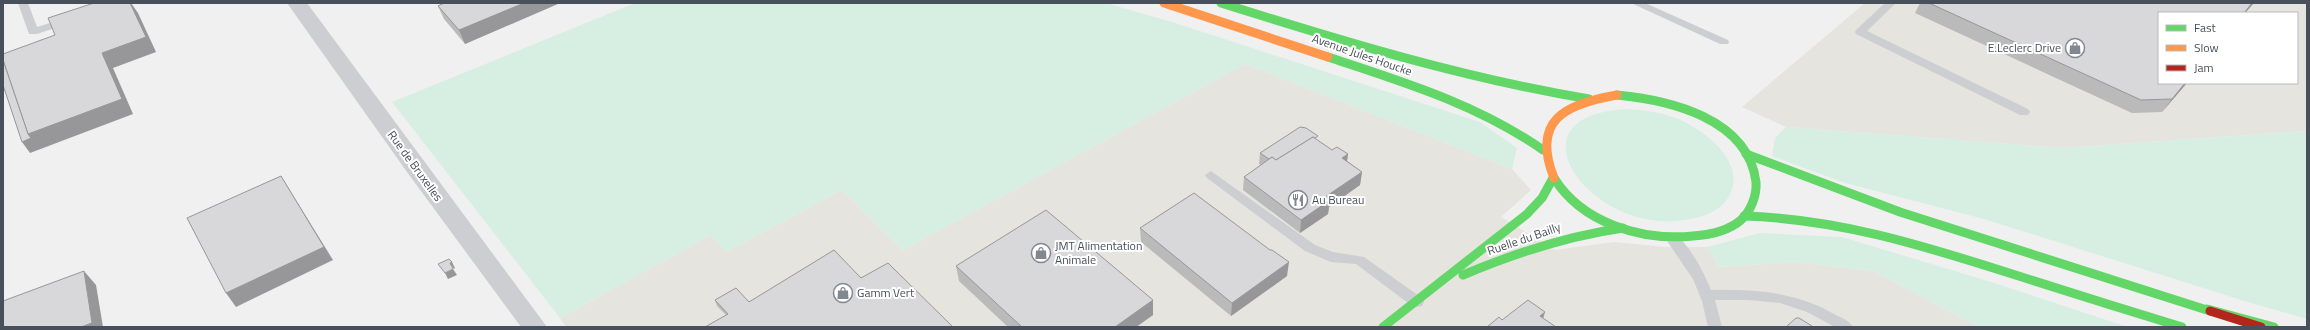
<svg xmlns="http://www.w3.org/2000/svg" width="2310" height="330" viewBox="0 0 2310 330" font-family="'Titillium Web',sans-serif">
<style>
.commercial{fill:#e6e4de;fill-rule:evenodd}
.green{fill:#d6efe2}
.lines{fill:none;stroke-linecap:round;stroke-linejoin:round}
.lane{fill:#ccced1;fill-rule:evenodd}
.street{fill:#ccced1;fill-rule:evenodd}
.fast{stroke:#63d668;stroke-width:9}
.slow{stroke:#ff974d;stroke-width:9}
.jam{stroke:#b3261e;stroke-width:9}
.wall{fill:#bababb}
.shaded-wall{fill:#979799}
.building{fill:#d8d8da;stroke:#979799}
.labels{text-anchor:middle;stroke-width:4;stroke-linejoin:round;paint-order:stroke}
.poi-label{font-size:12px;fill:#48505c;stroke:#fff;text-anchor:start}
.street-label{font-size:12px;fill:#48505c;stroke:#fff}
</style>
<rect width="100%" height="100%" fill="#f1f0f0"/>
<g class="commercial">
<path d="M1865 3H2307V131L2063 148 1786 127 1742 107ZM2159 13H2297V83H2159Z"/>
<path d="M1245 64 1512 169 1531 190 1501 217 1555 250 1614 242 1665 247H1707L1719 267 1794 262 1873 271 1979 327H566L560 318 711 235 726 252 842 190 903 250Z"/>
</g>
<g class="green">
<path d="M635 3H1106L1172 22 1480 122 1517 148 1512 169 1245 64 903 250 842 190 726 252 711 235 560 318 392 102Z"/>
<path d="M1628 109C1644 110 1658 112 1673 117 1702 127 1753 165 1726 201 1716 213 1700 218 1685 220 1591 236 1502 114 1628 109Z"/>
<path d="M1786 127 2063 148 2307 131V319L2254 304 1984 219 1845 183 1772 156 1775 138Z"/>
<path d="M1760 233 1842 237 1988 281 2128 327H1979L1873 271 1794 262 1719 267 1707 247Z"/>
</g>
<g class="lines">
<g class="lane">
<path d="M18 3H28L37 27 66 18 71 21 70 23 37 34H29Z"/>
<path d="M1631 3H1645L1728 40 1729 42 1728 44H1720Z"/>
<path d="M1885 3H1896L1867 31 2028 109 2030 112 2028 115H2020L1856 34 1855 32 1856 30Z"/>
<path d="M1211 171 1315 245 1333 252 1364 257 1422 298 1424 302 1422 306 1417 307 1412 306 1356 264 1331 262 1305 251 1207 178 1205 175Z"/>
<path d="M1671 233C1687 238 1705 275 1711 290 1755 289 1797 292 1836 315 1842 318 1850 321 1853 327H1835L1807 312 1780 303 1748 300H1715L1722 327H1708L1702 301 1693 279 1665 238 1667 235Z"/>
</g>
<path class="street" d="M287 3H307L547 327H521L407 172Z"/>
<g class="fast">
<path d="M1221 3C1342 41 1463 78 1589 99"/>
<path d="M1328 57C1403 82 1477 104 1543 150"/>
<path d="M1746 154 1900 212 2210 311"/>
<path d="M1554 178C1582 223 1641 241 1693 236 1709 235 1728 231 1741 220 1751 211 1757 195 1756 182 1748 118 1669 100 1617 95"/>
<path d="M1744 216C1837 219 1918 244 2006 272 2065 291 2123 309 2182 327"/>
<path d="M1463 275C1515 253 1567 236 1623 228"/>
<path d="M2207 309 2274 327"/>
<path d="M1383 327 1527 214 1542 198 1553 178"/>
</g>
<g class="slow">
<path d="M1164 3 1328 57"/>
<path d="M1554 178C1531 120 1565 104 1617 95"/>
</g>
<path class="jam" d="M2210 311 2261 327"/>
</g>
<g class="wall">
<path d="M444 3H560L465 44 444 19 438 6Z"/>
<path d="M1920 3H2254L2245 13H2159L2187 83 2162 112 2132 113 1915 13Z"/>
<path d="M1317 140 1332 150 1348 154 1347 161 1362 172 1360 185 1329 207 1328 214 1300 233 1243 190 1244 177 1261 165 1259 164 1260 153Z"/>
<path d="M1140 228 1270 250 1287 276 1231 316 1141 242Z"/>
<path d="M956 266 1153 300V315L1136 327H1008L959 281Z"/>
<path d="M861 278 726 315 717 306 715 300 749 302Z"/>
</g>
<g class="shaded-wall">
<path d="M130 3H131L138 13 156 52 113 68 133 114 30 153 22 142 28 134 102 53Z"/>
<path d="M524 3H560L465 44 459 30Z"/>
<path d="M2252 3H2254L2245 13H2244Z"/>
<path d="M2185 83H2187L2162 112 2172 99Z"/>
<path d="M1348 154 1346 168 1342 158Z"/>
<path d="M1362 172 1360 185 1329 207 1328 214 1300 233 1301 220 1325 197Z"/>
<path d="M281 176 333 260 236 307 226 293Z"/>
<path d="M452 262 455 268 454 269 450 263Z"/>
<path d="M1289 262 1287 276 1231 316 1232 303Z"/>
<path d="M453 269 457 275 448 279 445 273Z"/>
<path d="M84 271 96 285 103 327H81Z"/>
<path d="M1153 300V315L1136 327H1115Z"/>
<path d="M1545 312 1541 326 1540 316Z"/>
</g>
<g class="building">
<path d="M94 3H130L146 37 102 53 122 99 28 134 3 60V54L55 35 48 18Z"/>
<path d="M444 3H524L459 30 438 6Z"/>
<path d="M1929 3H2252L2244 13H2159V83H2185L2172 99 2141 100Z"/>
<path d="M3 60 28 134 31 138 22 142 3 85Z"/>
<path d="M1300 127 1306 128 1318 136 1315 138 1313 137 1276 160 1272 157 1269 159 1260 153Z"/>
<path d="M1313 137 1332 150 1337 147 1348 154 1342 158 1362 172 1325 197 1330 200 1301 220 1244 177 1272 157 1276 160Z"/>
<path d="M281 176 324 247 226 293 187 218Z"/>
<path d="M1194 193 1270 250H1272L1289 262 1232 303 1140 228Z"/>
<path d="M1046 210 1153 300 1115 327H1022L956 266Z"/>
<path d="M834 250 861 278 888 263 953 327H705L728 314 715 300 736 288 749 302Z"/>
<path d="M449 259 452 262 450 263 453 269 445 273 438 264Z"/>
<path d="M84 271 92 323 81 327H3V301Z"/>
<path d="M1528 300 1545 312 1540 316 1556 327H1487L1499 317 1502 320Z"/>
<path d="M1796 318H1799L1812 326 1811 327H1786Z"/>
</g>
<defs>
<symbol id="shop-ring" viewBox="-11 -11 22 22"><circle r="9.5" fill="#fff" stroke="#838890" stroke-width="1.5"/><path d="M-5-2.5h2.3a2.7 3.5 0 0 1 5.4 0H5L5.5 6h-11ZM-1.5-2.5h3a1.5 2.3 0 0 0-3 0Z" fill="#838890"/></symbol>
<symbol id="restaurant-ring" viewBox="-11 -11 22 22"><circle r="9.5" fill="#fff" stroke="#838890" stroke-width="1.5"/><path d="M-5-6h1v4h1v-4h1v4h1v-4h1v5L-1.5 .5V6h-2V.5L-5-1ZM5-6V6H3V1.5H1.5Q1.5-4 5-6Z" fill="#838890"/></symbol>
</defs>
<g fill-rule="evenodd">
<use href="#shop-ring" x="2064" y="37" width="22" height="22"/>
<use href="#restaurant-ring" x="1287" y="189" width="22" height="22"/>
<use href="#shop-ring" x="1030" y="242" width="22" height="22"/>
<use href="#shop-ring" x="832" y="282" width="22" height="22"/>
</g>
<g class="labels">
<g class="poi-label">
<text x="2061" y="52" text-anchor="end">E.Leclerc Drive</text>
<text x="1312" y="204">Au Bureau</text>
<text x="1055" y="250">JMT Alimentation<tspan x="1055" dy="14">Animale</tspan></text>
<text x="857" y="297">Gamm Vert</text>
</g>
<g class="street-label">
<text transform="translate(1362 55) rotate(19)" y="4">Avenue Jules Houcke</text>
<text transform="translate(415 166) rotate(54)" y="4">Rue de Bruxelles</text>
<text transform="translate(1524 239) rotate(-19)" y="4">Ruelle du Bailly</text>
</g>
</g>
<rect width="2310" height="330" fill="none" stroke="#48505c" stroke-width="8"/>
<rect x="2158" y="12" width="140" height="72" fill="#ffffff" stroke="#b6b9be"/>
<rect x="2166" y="25" width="20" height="6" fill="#63d668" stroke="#b6b9be"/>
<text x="2194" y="32" font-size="12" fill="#48505c">Fast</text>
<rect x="2166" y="45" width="20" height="6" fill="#ff974d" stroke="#b6b9be"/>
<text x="2194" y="52" font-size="12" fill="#48505c">Slow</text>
<rect x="2166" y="65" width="20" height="6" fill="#b3261e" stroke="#b6b9be"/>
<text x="2194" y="72" font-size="12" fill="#48505c">Jam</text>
</svg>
